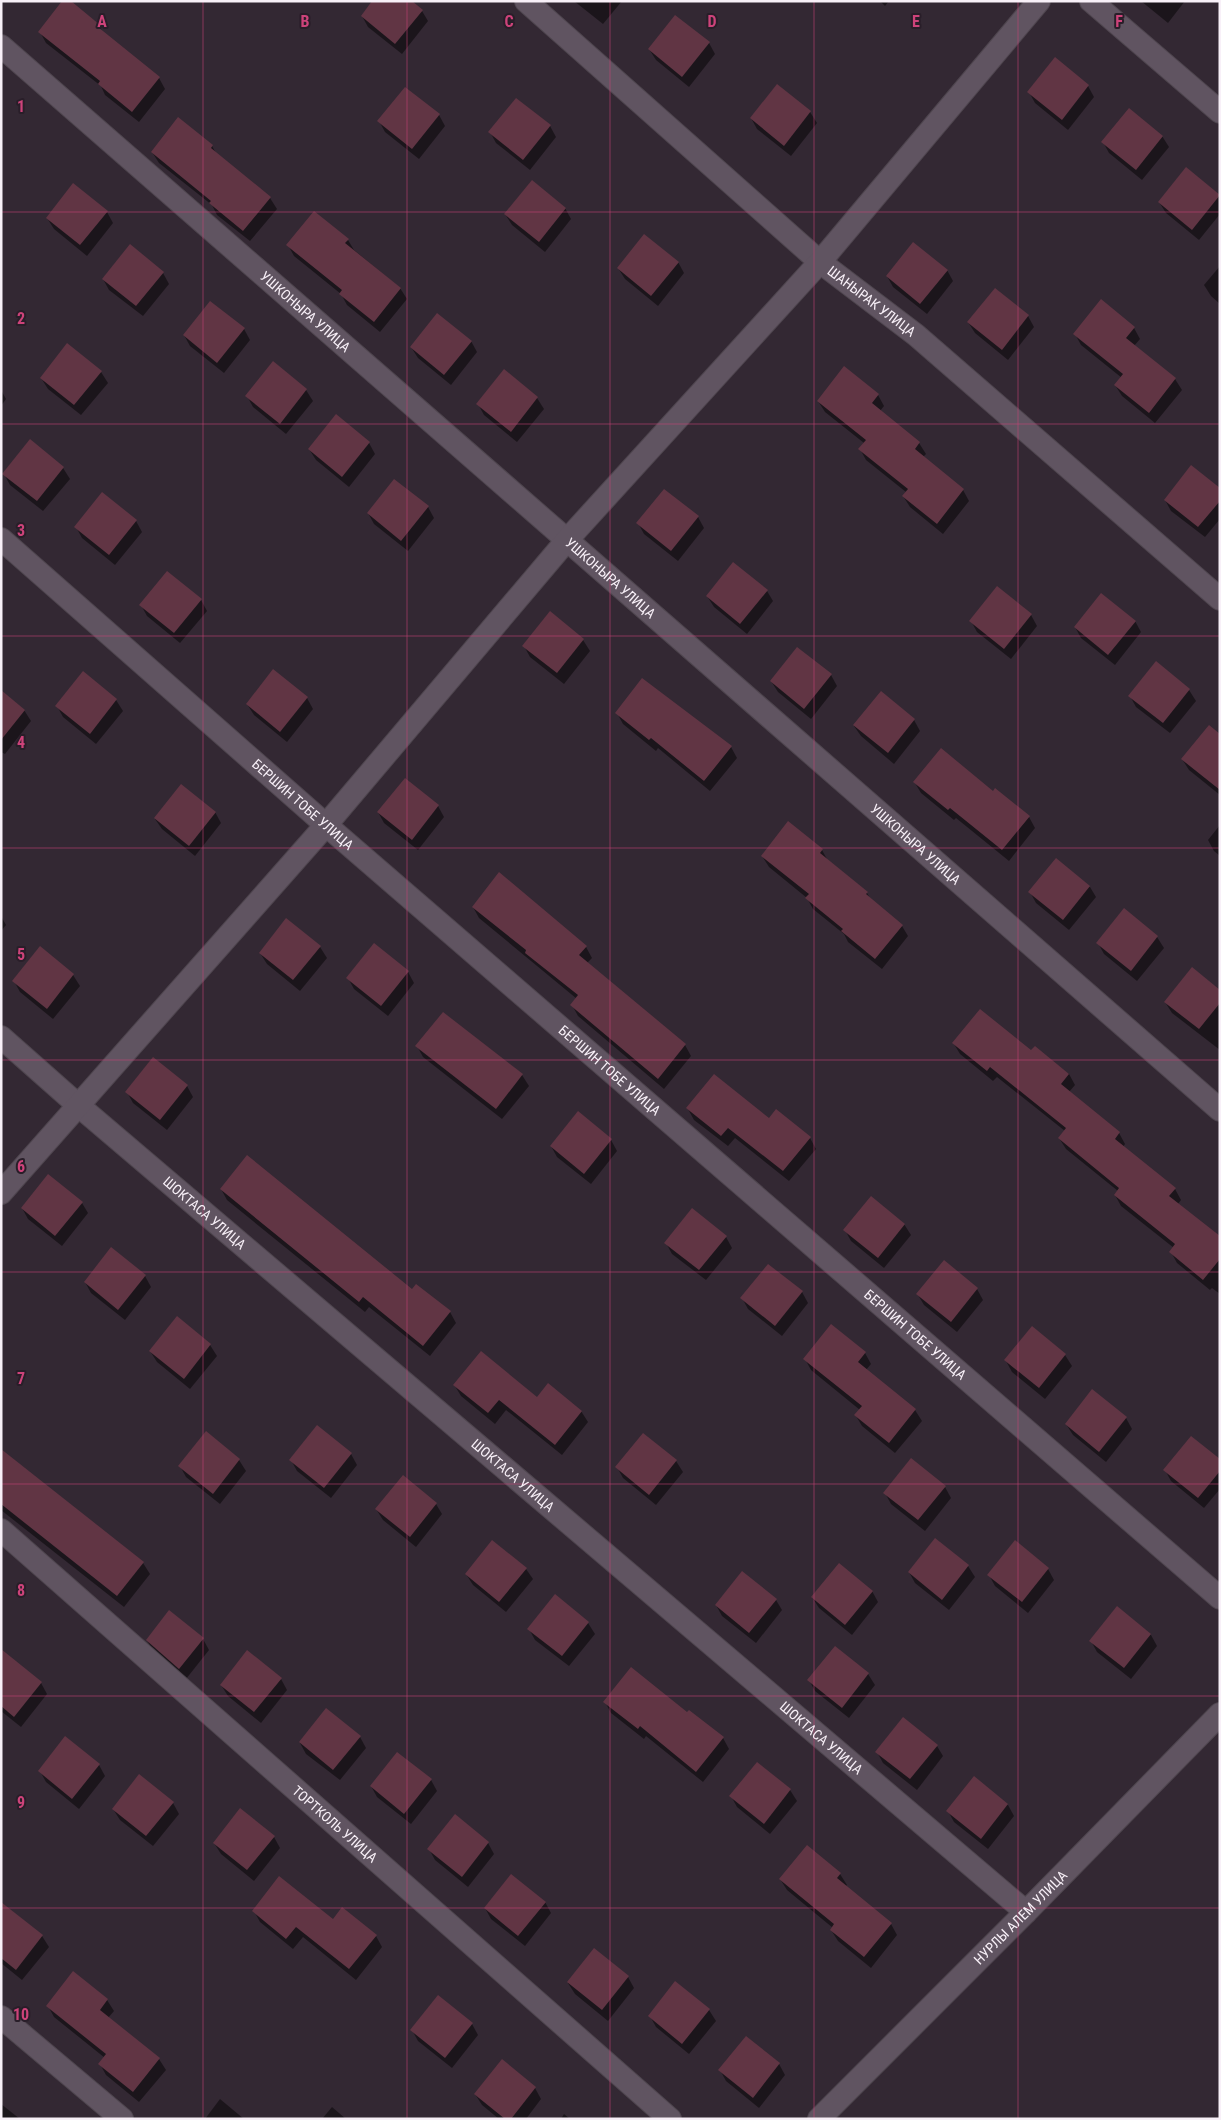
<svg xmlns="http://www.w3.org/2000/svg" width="1221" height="2120" viewBox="0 0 1221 2120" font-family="'Roboto Condensed',sans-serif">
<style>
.shadow{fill:#0007}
.building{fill:#613544}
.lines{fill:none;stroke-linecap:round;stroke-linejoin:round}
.minor-casing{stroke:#4f464f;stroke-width:24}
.minor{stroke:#605461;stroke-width:22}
.grid{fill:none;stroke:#cd437a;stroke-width:1;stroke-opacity:0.55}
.labels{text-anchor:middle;stroke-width:4;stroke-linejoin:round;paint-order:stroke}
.street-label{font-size:14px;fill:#f8f0f8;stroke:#291e29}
.grid-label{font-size:16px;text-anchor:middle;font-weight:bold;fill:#cd437a;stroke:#291e29;stroke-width:4;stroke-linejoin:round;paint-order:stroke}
</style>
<rect width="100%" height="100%" fill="#332833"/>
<g class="shadow">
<path d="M574 1H622L603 24Z"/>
<path d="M880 1H889L885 6Z"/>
<path d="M1141 1H1185L1168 23Z"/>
<path d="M422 11 428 21 402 54 368 27 362 16Z"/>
<path d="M99 25 103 33 159 78 165 89 139 122 105 95 101 86 46 43 40 32Z"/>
<path d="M709 43 715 54 689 87 656 60 649 49Z"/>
<path d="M777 85 810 112 817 123 791 156 757 129 751 118Z"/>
<path d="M1088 86 1094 97 1068 130 1035 103 1029 92Z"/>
<path d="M439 115 445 126 419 159 385 132 379 121Z"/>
<path d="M550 126 556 137 530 170 496 143 490 132Z"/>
<path d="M1162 136 1169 147 1142 180 1109 153 1103 142Z"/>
<path d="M212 146 217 155 270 198 277 209 250 241 217 215 212 205 159 163 152 152Z"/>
<path d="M1219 196 1220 214 1199 240 1166 213 1159 202Z"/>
<path d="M565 208 571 219 545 252 512 225 505 214Z"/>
<path d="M107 212 113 223 87 256 54 229 47 218Z"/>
<path d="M348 240 354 250 400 288 407 299 380 332 347 305 341 294 294 256 288 245Z"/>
<path d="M678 262 684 273 658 306 625 279 618 268Z"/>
<path d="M1220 266V304L1211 296 1204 285Z"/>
<path d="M947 270 953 281 927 314 893 287 887 276Z"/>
<path d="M163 273 169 284 143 316 109 290 103 279Z"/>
<path d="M995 289 1028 316 1034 327 1008 360 975 333 968 322Z"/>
<path d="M1134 328 1140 339 1134 346 1175 379 1182 390 1155 423 1122 396 1115 385 1122 378 1081 345 1075 334Z"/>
<path d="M244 329 250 340 224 373 190 346 184 335Z"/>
<path d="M471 341 477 352 451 385 418 358 411 347Z"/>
<path d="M273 363 306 390 313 401 286 434 253 407 247 396Z"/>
<path d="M504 371 537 398 544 409 517 442 484 415 478 404Z"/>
<path d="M101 372 108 383 81 415 48 389 41 378Z"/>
<path d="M1 390 6 399 1 406Z"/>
<path d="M878 395 884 406 880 411 919 443 926 454 923 457 963 490 969 501 943 534 910 507 903 496 906 492 866 460 860 449 864 443 825 412 818 401Z"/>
<path d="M30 441 63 468 70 479 43 511 10 485 4 474Z"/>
<path d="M369 443 375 454 349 487 316 460 309 449Z"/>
<path d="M1220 490V519L1205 537 1171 511 1165 500Z"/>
<path d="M428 507 434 518 408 551 374 524 368 513Z"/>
<path d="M698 517 704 528 678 561 644 534 638 523Z"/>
<path d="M136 521 142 532 115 565 82 538 76 527Z"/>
<path d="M767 591 773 601 747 634 714 607 707 596Z"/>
<path d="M201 600 207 611 180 643 147 616 141 605Z"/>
<path d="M550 613 583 640 590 651 564 684 530 657 524 646Z"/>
<path d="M1031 615 1037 626 1011 659 977 632 971 621Z"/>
<path d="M1135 621 1141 632 1115 665 1081 638 1075 627Z"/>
<path d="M83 673 116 700 123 711 96 744 63 717 57 706Z"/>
<path d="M831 675 837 686 811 719 778 692 771 681Z"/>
<path d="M1189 690 1196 701 1170 733 1136 707 1130 696Z"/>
<path d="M1 692 24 710 31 721 5 754 1 752Z"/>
<path d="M307 698 313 709 287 742 254 715 247 704Z"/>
<path d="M617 713 731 747 737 758 710 791 658 748 656 751 623 724Z"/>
<path d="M914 720 920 731 894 764 861 736 854 726Z"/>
<path d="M1220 735V795L1189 770 1182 759Z"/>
<path d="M405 779 438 806 444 817 418 850 384 823 378 812Z"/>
<path d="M915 783 993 792 1029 817 1035 828 1009 861 956 818 954 820 921 793Z"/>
<path d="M215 812 221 823 195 856 162 829 155 819Z"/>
<path d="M1220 825V856L1214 851 1208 840Z"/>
<path d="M822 850 828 861 867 893 871 900 902 926 908 936 882 969 848 942 844 934 813 909 807 898 769 867 762 856Z"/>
<path d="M1090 887 1096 897 1069 930 1036 903 1030 892Z"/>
<path d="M473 907 586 947 592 958 587 963 685 1045 691 1056 664 1089 578 1016 572 1005 577 999 479 918Z"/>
<path d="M1124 910 1157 937 1164 948 1137 981 1104 954 1098 943Z"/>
<path d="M1 916 6 925 1 931Z"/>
<path d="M287 920 320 947 327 958 300 991 267 964 260 953Z"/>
<path d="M40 948 73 975 80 986 53 1019 20 992 14 981Z"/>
<path d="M408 972 414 983 388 1016 354 989 348 978Z"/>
<path d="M1220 991V1050L1172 1013 1165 1002Z"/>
<path d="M443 1013 522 1075 529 1086 502 1119 423 1057 417 1046Z"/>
<path d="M954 1044 1031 1052 1069 1074 1075 1085 1069 1092 1119 1133 1125 1144 1123 1147 1175 1189 1181 1200 1178 1204 1220 1238V1294L1212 1288 1210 1290 1177 1263 1171 1252 1174 1248 1121 1206 1115 1195 1118 1191 1066 1149 1059 1138 1065 1131 997 1077 993 1081 960 1054Z"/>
<path d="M187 1086 193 1097 167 1130 133 1103 127 1092Z"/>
<path d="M688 1109 810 1138 816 1149 789 1181 735 1138 728 1146 694 1120Z"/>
<path d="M611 1140 617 1151 591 1184 557 1157 551 1146Z"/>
<path d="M221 1189 413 1290 416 1286 450 1312 456 1323 430 1356 369 1307 365 1312 227 1200Z"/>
<path d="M82 1203 88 1213 62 1246 28 1219 22 1208Z"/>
<path d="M904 1224 911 1235 884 1268 851 1241 845 1230Z"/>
<path d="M726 1237 732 1248 706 1280 672 1254 666 1243Z"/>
<path d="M145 1276 151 1287 125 1320 91 1293 85 1282Z"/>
<path d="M977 1289 983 1300 957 1332 924 1305 918 1295Z"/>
<path d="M802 1292 808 1303 782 1336 748 1309 742 1298Z"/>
<path d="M177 1318 210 1345 217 1356 190 1389 157 1362 150 1351Z"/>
<path d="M865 1353 871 1364 866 1370 915 1410 922 1421 895 1453 862 1426 856 1416 860 1410 811 1370 805 1359Z"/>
<path d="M1065 1355 1072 1366 1045 1399 1012 1372 1006 1361Z"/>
<path d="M455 1386 537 1398 581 1411 588 1422 562 1455 506 1410 495 1424 461 1396Z"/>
<path d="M1126 1418 1132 1429 1106 1462 1073 1435 1066 1424Z"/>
<path d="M206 1433 239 1460 246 1471 220 1504 186 1477 180 1466Z"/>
<path d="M643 1435 676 1461 683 1472 656 1505 623 1478 617 1467Z"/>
<path d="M1 1450 143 1563 150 1574 124 1607 1 1510Z"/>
<path d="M351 1454 357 1465 331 1498 297 1471 291 1460Z"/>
<path d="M1220 1460V1489L1204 1508 1171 1481 1165 1470Z"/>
<path d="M945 1487 951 1498 925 1531 891 1504 885 1493Z"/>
<path d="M436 1504 442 1514 416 1547 383 1520 376 1509Z"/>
<path d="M935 1539 968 1566 975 1577 949 1610 915 1583 909 1572Z"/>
<path d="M526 1569 533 1579 506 1612 473 1585 466 1574Z"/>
<path d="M1048 1569 1054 1580 1028 1613 995 1586 989 1575Z"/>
<path d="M872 1591 878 1602 852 1635 819 1608 812 1597Z"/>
<path d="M555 1596 588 1623 595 1634 569 1666 535 1640 529 1629Z"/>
<path d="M776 1600 782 1610 756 1643 722 1616 716 1605Z"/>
<path d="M1117 1608 1151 1635 1157 1646 1131 1679 1097 1652 1091 1641Z"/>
<path d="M203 1639 209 1650 186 1679 153 1651 147 1640Z"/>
<path d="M835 1648 868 1674 875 1685 849 1718 815 1691 809 1680Z"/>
<path d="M1 1658 41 1683 47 1694 21 1727 1 1711Z"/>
<path d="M281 1679 287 1690 261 1723 228 1696 221 1685Z"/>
<path d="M605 1702 687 1714 723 1738 729 1749 703 1782 646 1736 644 1739 611 1713Z"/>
<path d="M360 1737 366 1748 340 1780 306 1754 300 1743Z"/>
<path d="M937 1746 943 1756 917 1790 883 1763 877 1752Z"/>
<path d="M757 1763 790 1790 797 1801 770 1834 737 1807 731 1796Z"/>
<path d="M99 1765 105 1776 79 1809 46 1782 40 1771Z"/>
<path d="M974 1778 1008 1805 1014 1816 988 1849 954 1822 948 1811Z"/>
<path d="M431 1780 437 1791 411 1824 377 1797 371 1786Z"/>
<path d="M173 1803 179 1814 153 1846 120 1820 113 1809Z"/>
<path d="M274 1837 280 1848 254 1881 221 1854 214 1843Z"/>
<path d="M488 1843 494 1854 468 1887 435 1860 429 1849Z"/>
<path d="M840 1874 847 1885 845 1887 891 1924 897 1935 871 1968 838 1941 831 1930 833 1928 787 1890 780 1879Z"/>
<path d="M545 1902 551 1913 525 1946 491 1919 485 1908Z"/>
<path d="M9 1909 42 1936 49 1947 22 1980 1 1963V1918Z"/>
<path d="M254 1911 333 1921 376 1936 382 1947 356 1980 303 1937 293 1949 260 1922Z"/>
<path d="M74 1973 107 2000 114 2011 108 2018 159 2059 166 2070 139 2102 106 2075 100 2064 105 2058 54 2017 48 2006Z"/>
<path d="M628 1977 634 1988 608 2021 575 1994 568 1983Z"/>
<path d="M709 2010 716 2021 689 2054 656 2027 650 2016Z"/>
<path d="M472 2024 478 2035 452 2068 418 2041 412 2030Z"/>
<path d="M746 2037 779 2064 785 2075 759 2108 726 2081 720 2070Z"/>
<path d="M535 2088 541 2099 526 2119H499L482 2105 475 2094Z"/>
<path d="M220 2099 244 2119H205Z"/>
<path d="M1 2104 20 2119H1Z"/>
<path d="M332 2107 346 2119H322Z"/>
<path d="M564 2114 570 2119H561Z"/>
</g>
<g class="building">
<path d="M62 1H71L100 25 98 27 160 77 132 112 98 84 100 81 38 32Z"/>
<path d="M372 1H412L423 10 395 44 361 16Z"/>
<path d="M675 15 710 42 682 77 648 49Z"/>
<path d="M1055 57 1089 85 1062 120 1027 92Z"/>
<path d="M777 84 811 111 784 146 750 118Z"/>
<path d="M405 87 440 114 412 149 377 121Z"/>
<path d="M516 98 551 125 523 160 488 132Z"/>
<path d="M1129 108 1163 136 1136 170 1101 142Z"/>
<path d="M178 117 213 145 211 148 271 197 243 231 209 203 211 201 151 152Z"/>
<path d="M1186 167 1220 195 1192 230 1158 202Z"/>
<path d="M532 180 566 208 539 242 504 214Z"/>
<path d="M73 183 108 211 80 245 46 218Z"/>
<path d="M314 211 349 239 345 243 401 288 374 322 339 294 342 290 286 245Z"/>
<path d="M644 234 679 262 651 296 617 268Z"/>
<path d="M913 242 948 270 920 304 886 276Z"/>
<path d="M130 244 164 272 136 306 102 279Z"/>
<path d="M995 288 1029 315 1002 350 967 322Z"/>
<path d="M1101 299 1135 327 1126 338 1176 378 1149 413 1114 385 1123 374 1073 334Z"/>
<path d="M210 301 245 328 217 363 183 335Z"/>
<path d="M437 313 472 341 444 375 410 347Z"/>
<path d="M67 343 102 371 74 405 40 378Z"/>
<path d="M273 361 307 389 280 424 245 396Z"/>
<path d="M844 366 879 394 872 403 920 442 915 449 964 489 937 524 902 496 908 489 858 449 866 440 817 401Z"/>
<path d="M504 369 538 397 511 432 476 404Z"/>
<path d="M336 414 370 442 342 477 308 449Z"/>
<path d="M30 439 64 467 37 501 2 474Z"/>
<path d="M1191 465 1220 488V501L1198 527 1164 500Z"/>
<path d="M394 479 429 506 401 541 367 513Z"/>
<path d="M664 489 699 516 671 551 636 523Z"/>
<path d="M102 492 137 520 109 555 74 527Z"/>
<path d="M733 562 768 590 740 624 706 596Z"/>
<path d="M167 571 202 599 174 633 139 605Z"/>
<path d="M997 586 1032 614 1004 649 969 621Z"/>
<path d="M1101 593 1136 621 1108 655 1074 627Z"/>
<path d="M550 611 584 639 557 673 522 646Z"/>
<path d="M797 647 832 674 804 709 770 681Z"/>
<path d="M1156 661 1190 689 1163 723 1128 696Z"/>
<path d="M273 669 308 697 280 732 246 704Z"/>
<path d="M83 671 117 699 90 734 55 706Z"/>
<path d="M642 678 732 746 704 781 651 738 649 740 615 713Z"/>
<path d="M1 690 25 710 1 740Z"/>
<path d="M881 691 915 719 888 753 853 725Z"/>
<path d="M1209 725 1220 734V790L1181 759Z"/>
<path d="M941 748 993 791 995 788 1030 816 1002 850 950 808 948 810 913 782Z"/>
<path d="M405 778 439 805 412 840 377 812Z"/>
<path d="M181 784 216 812 189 846 154 818Z"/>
<path d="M788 821 823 849 820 853 868 892 866 894 903 925 875 959 841 931 843 929 805 898 809 894 761 856Z"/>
<path d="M1056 858 1090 886 1063 920 1028 892Z"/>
<path d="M499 872 587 946 579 955 686 1044 658 1079 570 1005 578 995 525 953 526 950 472 907Z"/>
<path d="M1124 908 1158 936 1131 971 1096 943Z"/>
<path d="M286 918 321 946 293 980 259 953Z"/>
<path d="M374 943 409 971 381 1006 346 978Z"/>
<path d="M40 946 74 974 47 1009 12 981Z"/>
<path d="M1192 967 1220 990V1003L1199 1029 1164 1002Z"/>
<path d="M980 1009 1031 1050 1035 1046 1069 1074 1061 1084 1120 1132 1115 1139 1176 1188 1169 1196 1220 1236V1259L1203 1280 1169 1252 1175 1244 1114 1195 1119 1188 1058 1138 1066 1128 990 1067 987 1071 952 1043Z"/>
<path d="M443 1012 523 1074 496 1109 415 1046Z"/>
<path d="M153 1057 188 1085 160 1120 125 1092Z"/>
<path d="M714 1074 769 1118 776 1109 811 1137 783 1171 728 1128 721 1136 686 1108Z"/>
<path d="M578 1111 612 1139 584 1174 550 1146Z"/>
<path d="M247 1155 412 1289 416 1284 451 1311 423 1346 363 1297 359 1302 220 1189Z"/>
<path d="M48 1174 83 1202 55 1236 21 1208Z"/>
<path d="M871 1196 905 1224 878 1258 843 1230Z"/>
<path d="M692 1208 727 1236 699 1270 664 1243Z"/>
<path d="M111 1247 146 1275 118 1310 84 1282Z"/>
<path d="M944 1260 978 1288 951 1322 916 1294Z"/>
<path d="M768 1264 803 1291 775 1326 740 1298Z"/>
<path d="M177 1316 211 1344 184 1379 149 1351Z"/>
<path d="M831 1324 866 1352 858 1362 916 1409 889 1443 854 1415 862 1406 803 1359Z"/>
<path d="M1032 1326 1066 1354 1039 1388 1004 1360Z"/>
<path d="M481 1351 537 1397 548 1383 582 1411 555 1445 499 1400 488 1413 453 1385Z"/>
<path d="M1092 1389 1127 1417 1099 1452 1065 1424Z"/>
<path d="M317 1425 352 1453 324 1488 289 1460Z"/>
<path d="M206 1431 240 1459 213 1494 178 1466Z"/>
<path d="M643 1433 677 1460 649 1495 615 1467Z"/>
<path d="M1191 1436 1220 1459V1471L1198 1498 1163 1470Z"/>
<path d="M1 1449 144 1562 117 1596 1 1504Z"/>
<path d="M911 1458 946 1486 918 1520 883 1493Z"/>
<path d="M403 1475 437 1503 410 1537 375 1509Z"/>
<path d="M935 1538 969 1565 942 1600 908 1572Z"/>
<path d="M492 1540 527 1568 499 1602 465 1574Z"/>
<path d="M1015 1540 1049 1568 1022 1602 987 1575Z"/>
<path d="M839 1563 873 1591 845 1625 811 1597Z"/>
<path d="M742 1571 777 1599 749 1633 715 1605Z"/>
<path d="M555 1594 589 1622 562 1656 527 1629Z"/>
<path d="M1117 1606 1151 1634 1124 1668 1089 1641Z"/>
<path d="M169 1610 204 1638 179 1669 146 1640Z"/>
<path d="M835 1646 869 1673 842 1708 807 1680Z"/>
<path d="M1 1649 42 1682 14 1717 1 1706Z"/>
<path d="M247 1650 282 1678 254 1712 220 1685Z"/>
<path d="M631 1667 687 1712 689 1710 724 1737 696 1772 640 1726 638 1729 603 1702Z"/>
<path d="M326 1708 361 1736 333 1770 299 1742Z"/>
<path d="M903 1717 938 1745 910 1779 875 1752Z"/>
<path d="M65 1736 100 1764 72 1799 38 1771Z"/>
<path d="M397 1752 432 1779 404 1814 370 1786Z"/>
<path d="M757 1762 791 1789 764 1824 729 1796Z"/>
<path d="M139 1774 174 1802 146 1836 112 1809Z"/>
<path d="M974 1776 1008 1804 981 1839 946 1811Z"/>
<path d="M240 1808 275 1836 247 1870 213 1843Z"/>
<path d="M455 1814 489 1842 462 1877 427 1849Z"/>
<path d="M807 1845 841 1873 837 1878 892 1923 864 1957 830 1930 834 1924 779 1879Z"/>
<path d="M511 1874 546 1902 518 1936 484 1908Z"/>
<path d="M279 1876 333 1919 342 1907 377 1935 349 1969 296 1927 286 1939 252 1911Z"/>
<path d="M1 1902 43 1935 16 1970 1 1958Z"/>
<path d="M594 1948 629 1976 602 2010 567 1982Z"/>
<path d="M73 1971 108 1999 100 2010 160 2058 133 2092 98 2064 106 2054 46 2006Z"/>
<path d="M675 1981 710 2009 682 2044 648 2016Z"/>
<path d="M438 1995 473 2023 445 2058 410 2030Z"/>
<path d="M746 2036 780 2063 753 2098 718 2070Z"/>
<path d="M502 2059 536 2087 511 2119H505L474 2094Z"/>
</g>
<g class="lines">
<defs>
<g id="minor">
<path id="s1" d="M526 1 820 262 916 335 1220 599"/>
<path d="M1091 1 1220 112"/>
<path id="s2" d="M1 46 1220 1110"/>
<path id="s3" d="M1 539 326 825 1220 1598"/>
<path id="s4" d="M1 1037 79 1106 1026 1912"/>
<path d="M1 1193 326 825 567 540 820 262 1039 1"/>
<path id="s5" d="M1 1530 670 2119"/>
<path d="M1 2017 122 2119"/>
<path id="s6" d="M819 2119 1026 1912 1220 1714"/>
</g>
</defs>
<use href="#minor" class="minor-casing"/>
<use href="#minor" class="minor"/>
</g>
<path class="grid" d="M203 1V2119M407 1V2119M610 1V2119M814 1V2119M1018 1V2119M1 212H1220M1 424H1220M1 636H1220M1 848H1220M1 1060H1220M1 1272H1220M1 1484H1220M1 1696H1220M1 1908H1220"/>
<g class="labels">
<g class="street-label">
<text dy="5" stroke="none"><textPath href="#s1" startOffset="458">ШАНЫРАК УЛИЦА</textPath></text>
<text dy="5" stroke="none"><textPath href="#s2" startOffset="404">УШКОНЫРА УЛИЦА</textPath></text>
<text dy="5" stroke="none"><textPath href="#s2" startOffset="809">УШКОНЫРА УЛИЦА</textPath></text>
<text dy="5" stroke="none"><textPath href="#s3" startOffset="402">БЕРШИН ТОБЕ УЛИЦА</textPath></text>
<text dy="5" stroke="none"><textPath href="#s2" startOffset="1214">УШКОНЫРА УЛИЦА</textPath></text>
<text dy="5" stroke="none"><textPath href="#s3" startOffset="808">БЕРШИН ТОБЕ УЛИЦА</textPath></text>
<text dy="5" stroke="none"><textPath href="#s4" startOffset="269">ШОКТАСА УЛИЦА</textPath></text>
<text dy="5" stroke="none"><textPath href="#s3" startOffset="1212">БЕРШИН ТОБЕ УЛИЦА</textPath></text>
<text dy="5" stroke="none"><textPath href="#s4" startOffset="674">ШОКТАСА УЛИЦА</textPath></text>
<text dy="5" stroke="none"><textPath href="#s4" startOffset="1079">ШОКТАСА УЛИЦА</textPath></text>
<text dy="5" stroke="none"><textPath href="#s5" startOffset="445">ТОРТКОЛЬ УЛИЦА</textPath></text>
<text dy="5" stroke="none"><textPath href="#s6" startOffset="285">НУРЛЫ АЛЕМ УЛИЦА</textPath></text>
</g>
</g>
<g class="grid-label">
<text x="102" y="27">A</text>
<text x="305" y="27">B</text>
<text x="509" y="27">C</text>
<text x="712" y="27">D</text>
<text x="916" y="27">E</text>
<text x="1119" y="27">F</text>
<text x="21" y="112">1</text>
<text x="21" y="324">2</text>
<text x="21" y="536">3</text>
<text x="21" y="748">4</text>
<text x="21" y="960">5</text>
<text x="21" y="1172">6</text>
<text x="21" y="1384">7</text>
<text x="21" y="1596">8</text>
<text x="21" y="1808">9</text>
<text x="21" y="2020">10</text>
</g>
<rect width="1221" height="2120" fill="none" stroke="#f8f0f8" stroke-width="5"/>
</svg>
